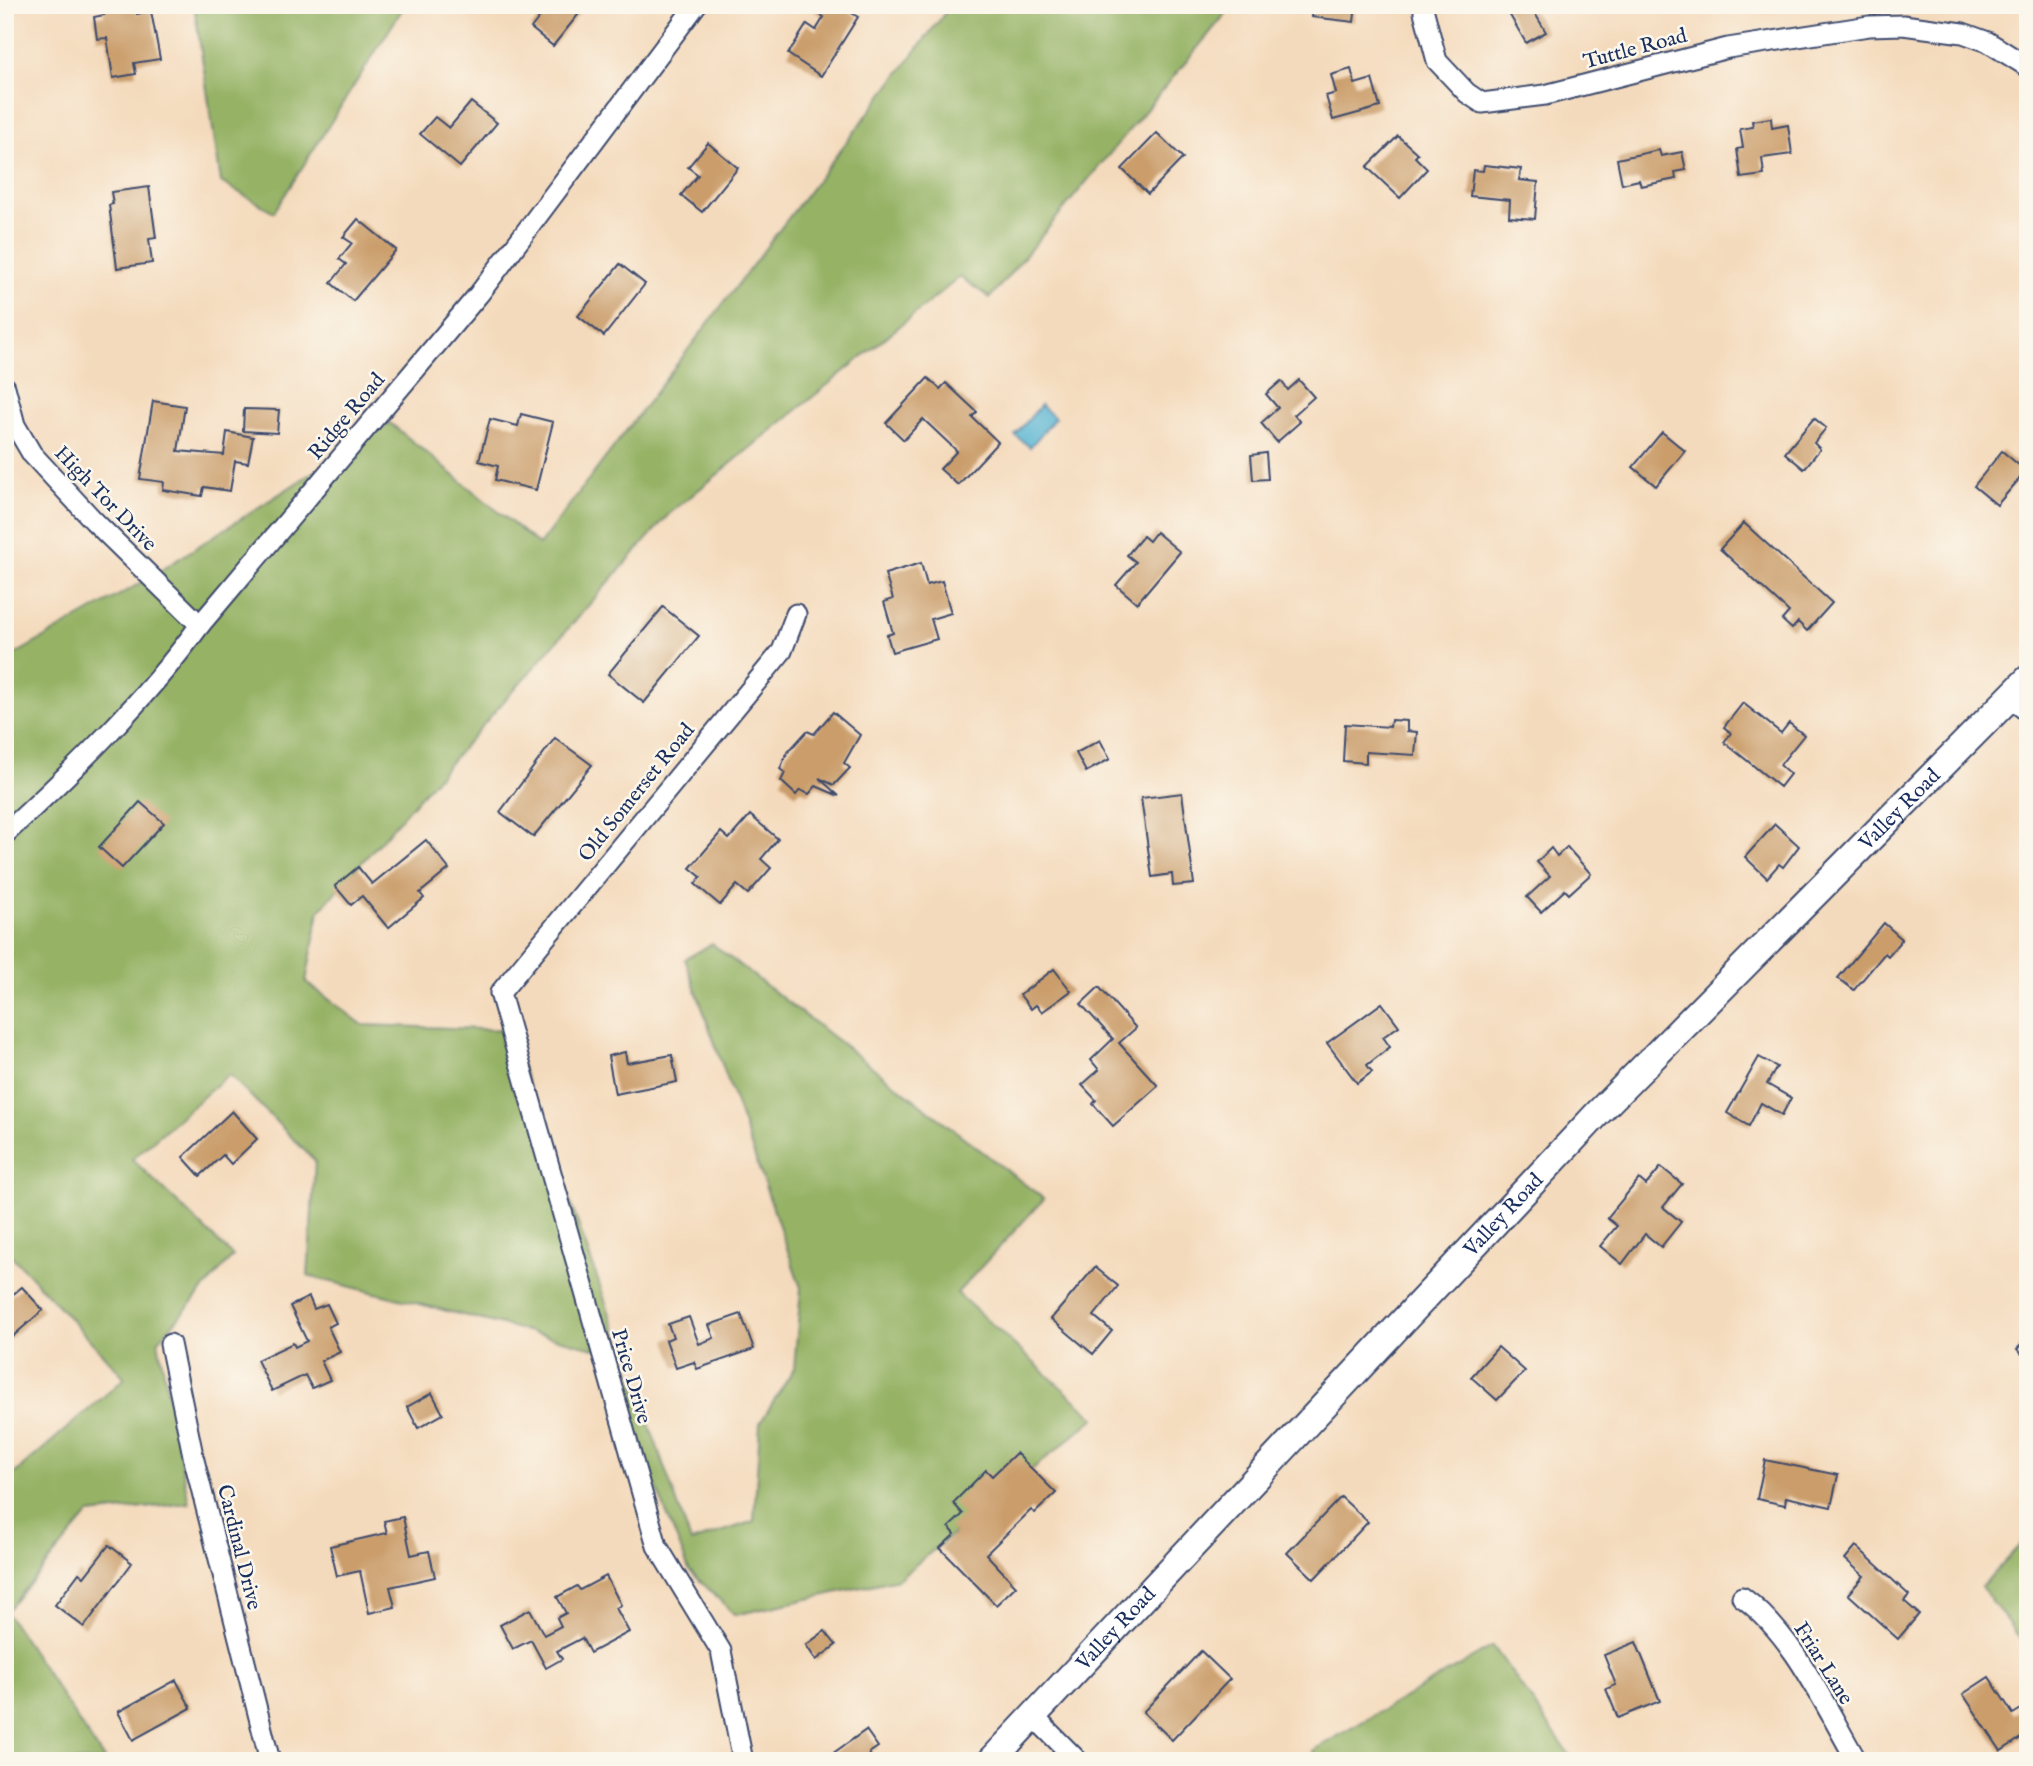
<svg xmlns="http://www.w3.org/2000/svg" width="2033" height="1766" viewBox="0 0 2033 1766" font-family="'IM FELL English',serif">
<style>
.forest{fill:#95b265;stroke:#587062;stroke-width:2}
.water{fill:#53b2d1;stroke:#377098;stroke-width:2}
.building{fill:#ca9d6a}
.lines{fill:none;stroke-linecap:round;stroke-linejoin:round}
.street-casing{stroke:#3c496c;stroke-width:23}
.secondary-casing{stroke:#3c496c;stroke-width:30}
.street{stroke:#fff;stroke-width:19}
.secondary{stroke:#fff;stroke-width:26}
.labels{text-anchor:middle;stroke-width:5;stroke-linejoin:round;paint-order:stroke}
.street-label{font-size:21px;fill:#1b2f5e;stroke:#fbf7ec}
</style>
<rect width="100%" height="100%" fill="#fbf7ec"/>
<filter id="ink" filterUnits="userSpaceOnUse"><feTurbulence type="fractalNoise" baseFrequency=".0143" numOctaves="2"/><feDisplacementMap in="SourceGraphic" scale="14" xChannelSelector="R" yChannelSelector="G"/><feConvolveMatrix kernelMatrix="1 2 1 2 8 2 1 2 1" color-interpolation-filters="sRGB"/></filter>
<filter id="wash" filterUnits="userSpaceOnUse"><feTurbulence type="fractalNoise" baseFrequency=".00686" numOctaves="4" result="noise"/><feDisplacementMap in="SourceGraphic" scale="28" xChannelSelector="R" yChannelSelector="G"/><feGaussianBlur stdDeviation="1.57" result="paint"/><feColorMatrix in="noise" values="0 0 0 0 0 0 0 0 0 0 0 0 0 0 0 0 0 1.4 0 .05"/><feComposite in="paint" operator="in"/></filter>
<g filter="url(#wash)">
<rect width="100%" height="100%" fill="#f4dabc"/>
<g class="forest">
<path d="M194 5H405L274 212 221 182Z"/>
<path d="M951 5H1233L990 298 960 277 669 514 319 911 306 982 363 1025 509 1030 691 1542 754 1521 760 1423 794 1369 801 1288 685 959 712 944 1044 1199 957 1293 1095 1418 898 1579 735 1615 689 1570 602 1350 308 1276 315 1161 229 1074 132 1159 233 1256 158 1341 189 1503 89 1514 6 1612 105 1761H5V1482L125 1378 10 1254 5 1257V660L144 581 390 423 539 545Z"/>
<path d="M2028 1536V1649L1981 1587Z"/>
<path d="M1493 1646 1574 1761H1322L1312 1751Z"/>
</g>
<path class="water" d="M1041 405 1055 418 1030 447 1015 435Z"/>
<g id="blocks">
<g class="building">
<path d="M102 5H135L137 14 151 11 160 59 134 63 136 74 113 78 107 38 97 39 94 17 104 15Z"/>
<path d="M549 5H586L553 46 531 28Z"/>
<path d="M805 5H839L858 17 821 76 788 54 807 24 816 30 824 17Z"/>
<path d="M1313 5H1356L1354 22 1312 17Z"/>
<path d="M1504 5H1530L1546 32 1526 43Z"/>
<path d="M1351 69 1355 84 1372 79 1380 107 1333 120 1326 96 1336 93 1331 75Z"/>
<path d="M471 102 497 123 460 167 420 134 435 117 449 128Z"/>
<path d="M1771 118 1772 128 1788 125 1792 154 1762 158 1764 175 1741 178 1737 149 1743 148 1740 129 1753 127 1752 121Z"/>
<path d="M1157 133 1183 158 1148 194 1122 169Z"/>
<path d="M1398 136 1418 154 1415 157 1427 169 1400 198 1367 167Z"/>
<path d="M708 143 738 168 702 212 681 195 698 175 688 167Z"/>
<path d="M1659 150 1661 156 1682 152 1686 170 1675 172 1676 179 1641 186 1639 180 1622 184 1617 159Z"/>
<path d="M1484 165 1521 169 1519 180 1538 182 1535 219 1509 217 1510 200 1470 196 1473 170 1483 171Z"/>
<path d="M149 187 156 238 149 239 152 263 117 268 109 205 113 204 111 192Z"/>
<path d="M358 219 396 250 353 301 331 283 346 264 339 259 352 243 343 237Z"/>
<path d="M620 264 645 284 604 336 578 316Z"/>
<path d="M928 378 940 389 946 383 977 412 972 417 998 442 958 485 940 469 957 451 923 419 904 440 886 423Z"/>
<path d="M1299 380 1314 397 1294 415 1300 422 1277 442 1261 423 1278 408 1266 394 1281 381 1288 390Z"/>
<path d="M153 401 185 406 178 451 224 455 227 432 253 437 248 463 235 461 230 491 204 487 202 496 163 490 164 482 140 479Z"/>
<path d="M244 409 279 410 277 433 243 431Z"/>
<path d="M521 414 553 422 536 490 495 480 498 466 479 461 490 419 518 426Z"/>
<path d="M1814 418 1826 428 1814 443 1820 449 1804 469 1785 453Z"/>
<path d="M1662 432 1685 451 1656 486 1633 467Z"/>
<path d="M2002 451 2026 471 1997 505 1974 486Z"/>
<path d="M1266 453 1268 479 1253 480 1251 455Z"/>
<path d="M1744 523 1832 603 1807 631 1798 622 1792 629 1782 620 1789 612 1720 549Z"/>
<path d="M1156 532 1180 552 1137 603 1116 585 1136 562 1127 555 1143 536 1149 541Z"/>
<path d="M921 563 927 585 942 581 951 613 931 619 937 639 892 652 887 635 893 633 884 602 893 599 885 574Z"/>
<path d="M663 607 699 636 644 703 608 674Z"/>
<path d="M1743 703 1781 733 1789 723 1804 735 1780 765 1790 774 1780 787 1724 742 1731 733 1724 727Z"/>
<path d="M833 712 860 735 844 763 850 768 834 785 819 778 839 796 816 786 809 794 800 790 796 795 781 781 785 773 780 769 787 753 807 731 814 734Z"/>
<path d="M1391 720 1407 721V731L1417 732 1415 755 1366 752V763L1343 761 1345 724 1390 727Z"/>
<path d="M555 738 592 765 533 837 500 812Z"/>
<path d="M1100 740 1110 759 1086 772 1076 753Z"/>
<path d="M1182 793 1194 884 1173 886 1172 874 1152 877 1141 798Z"/>
<path d="M140 802 164 823 122 868 99 847Z"/>
<path d="M750 815 778 839 761 859 771 868 748 894 737 885 720 905 695 884 701 877 690 868 721 832 729 839Z"/>
<path d="M1775 824 1799 846 1783 867 1779 864 1767 878 1745 857Z"/>
<path d="M426 840 449 869 420 893 424 898 388 928 362 896 351 905 335 886 358 867 372 884Z"/>
<path d="M1567 847 1591 874 1569 894 1565 890 1541 912 1527 897 1550 876 1537 862 1551 848 1557 856Z"/>
<path d="M1884 923 1902 939 1888 956 1885 953 1854 990 1838 978Z"/>
<path d="M1054 969 1071 991 1042 1012 1036 1005 1031 1009 1020 995Z"/>
<path d="M1099 987 1136 1028 1119 1043 1158 1086 1113 1126 1093 1104 1096 1100 1082 1085 1099 1070 1091 1060 1113 1039 1081 1004Z"/>
<path d="M1382 1003 1399 1026 1383 1037 1390 1047 1367 1065 1372 1072 1357 1083 1327 1043Z"/>
<path d="M625 1052 627 1063 672 1055 677 1082 615 1094 608 1056Z"/>
<path d="M1759 1057 1777 1067 1767 1084 1791 1098 1782 1115 1761 1103 1749 1126 1727 1113Z"/>
<path d="M232 1111 257 1139 231 1164 223 1155 200 1176 183 1157Z"/>
<path d="M1661 1167 1682 1184 1663 1207 1681 1222 1661 1247 1645 1234 1622 1264 1600 1246 1617 1226 1607 1218 1639 1179 1646 1185Z"/>
<path d="M1095 1267 1118 1286 1094 1316 1112 1331 1093 1354 1051 1319Z"/>
<path d="M22 1287 43 1310 5 1343V1301Z"/>
<path d="M309 1297 314 1309 327 1304 336 1323 328 1327 340 1352 321 1361 330 1380 312 1388 305 1375 272 1391 257 1360 293 1343 295 1347 307 1341 290 1306Z"/>
<path d="M741 1314 754 1349 697 1369 694 1362 676 1368 666 1340 673 1337 668 1324 689 1317 699 1344 714 1338 709 1325Z"/>
<path d="M2028 1338V1360L2017 1349Z"/>
<path d="M1498 1347 1525 1371 1497 1400 1471 1377Z"/>
<path d="M432 1393 443 1414 418 1428 407 1407Z"/>
<path d="M1016 1453 1056 1493 1035 1513 1031 1510 986 1554 1016 1586 996 1605 940 1548 955 1534 949 1527 963 1514 953 1503 986 1470 992 1476Z"/>
<path d="M1765 1460 1838 1475 1831 1507 1786 1497 1785 1505 1757 1499Z"/>
<path d="M1341 1497 1368 1522 1314 1579 1287 1553Z"/>
<path d="M403 1517 411 1555 429 1551 435 1577 390 1587 395 1607 369 1613 360 1571 337 1576 330 1546 387 1533 384 1521Z"/>
<path d="M109 1545 132 1563 84 1627 55 1605 79 1573 84 1577Z"/>
<path d="M1856 1546 1909 1595 1904 1601 1919 1614 1898 1639 1848 1594 1864 1576 1845 1559Z"/>
<path d="M606 1576 621 1605 616 1608 629 1632 590 1653 582 1638 557 1651 562 1659 546 1668 531 1640 513 1649 500 1625 530 1609 544 1635 561 1626 557 1618 566 1613 557 1597 577 1586 580 1590Z"/>
<path d="M825 1631 836 1645 816 1660 806 1645Z"/>
<path d="M1636 1642 1660 1701 1618 1718 1606 1689 1616 1685 1604 1655Z"/>
<path d="M1201 1651 1230 1679 1172 1740 1143 1712Z"/>
<path d="M1989 1677 2013 1714 2026 1706 2028 1709V1733L2001 1751 1963 1694Z"/>
<path d="M176 1680 191 1708 133 1740 118 1712Z"/>
<path d="M866 1730 878 1747 869 1753 874 1761H815L827 1752 829 1756Z"/>
</g>
</g>
</g>
<g filter="url(#ink)">
<use href="#blocks" fill-opacity="0" stroke="#3c496c" stroke-width="2"/>
<g class="lines">
<defs>
<g id="street">
<path d="M1424 12 1437 61 1467 93 1482 103 1545 95 1728 48 1869 26 1903 25 1963 33 1988 42 2028 67"/>
<path d="M5 387 15 425 32 454 94 521 200 625"/>
<path d="M2009 697 2028 712"/>
<path d="M5 834C74 770 144 702 200 625L479 294 696 5"/>
<path d="M170 1344 194 1460 270 1761"/>
<path d="M1742 1597C1795 1636 1824 1705 1857 1761"/>
<path d="M1033 1716 1078 1761"/>
<path d="M743 1761 721 1651 657 1546 500 993 782 651 796 614"/>
</g>
<g id="secondary">
<path id="s1" d="M991 1761 1597 1114 2028 679"/>
</g>
</defs>
<use href="#street" class="street-casing"/>
<use href="#secondary" class="secondary-casing"/>
<use href="#street" class="street"/>
<use href="#secondary" class="secondary"/>
</g>
</g>
<g class="labels">
<g class="street-label">
<text transform="translate(1635 48) rotate(-15)" y="7">Tuttle Road</text>
<text transform="translate(346 416) rotate(-50)" y="7">Ridge Road</text>
<text transform="translate(106 498) rotate(46)" y="7">High Tor Drive</text>
<text transform="translate(636 792) rotate(-51)" y="7">Old Somerset Road</text>
<text dy="7" stroke="none"><textPath href="#s1" startOffset="1316">Valley Road</textPath></text>
<text dy="7" stroke="none"><textPath href="#s1" startOffset="749">Valley Road</textPath></text>
<text transform="translate(632 1376) rotate(74)" y="7">Price Drive</text>
<text transform="translate(240 1547) rotate(76)" y="7">Cardinal Drive</text>
<text dy="7" stroke="none"><textPath href="#s1" startOffset="182">Valley Road</textPath></text>
<text transform="translate(1824 1663) rotate(58)" y="7">Friar Lane</text>
</g>
</g>
<rect width="2033" height="1766" fill="none" stroke="#fbf7ec" stroke-width="28"/>
</svg>
